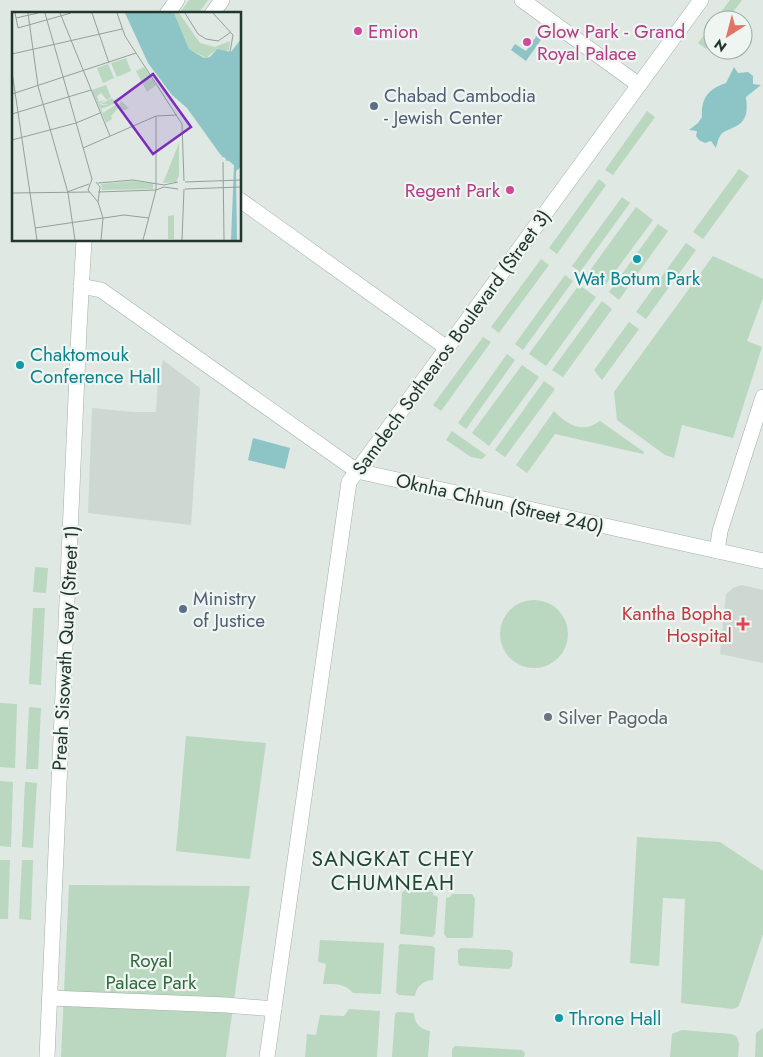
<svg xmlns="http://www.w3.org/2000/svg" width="763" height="1057" viewBox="0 0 763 1057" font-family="Jost,sans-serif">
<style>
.built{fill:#cdd8d2}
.green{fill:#bad7bf}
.water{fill:#8dc5c7}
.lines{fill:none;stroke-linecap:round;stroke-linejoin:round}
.street-casing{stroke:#a3afa9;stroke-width:16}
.secondary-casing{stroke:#a0b3aa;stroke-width:16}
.street{stroke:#fff;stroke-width:15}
.secondary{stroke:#fff;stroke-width:15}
.hotel-dot{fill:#d1479c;stroke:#eff5f1;stroke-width:2}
.service-dot{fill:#5c6f8a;stroke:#eff5f1;stroke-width:2}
.culture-dot{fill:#0f9aa8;stroke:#eff5f1;stroke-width:2}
.health-dot{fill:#e0444e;stroke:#eff5f1;stroke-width:2}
.worship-dot{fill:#6b7280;stroke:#eff5f1;stroke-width:2}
.labels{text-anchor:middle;stroke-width:4.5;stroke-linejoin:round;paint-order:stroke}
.hotel-label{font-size:19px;fill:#b23c85;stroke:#eff5f1;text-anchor:start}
.service-label{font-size:19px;fill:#4e5e75;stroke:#eff5f1;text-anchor:start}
.culture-label{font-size:19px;fill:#0d838f;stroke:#eff5f1;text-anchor:start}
.street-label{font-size:19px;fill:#22362e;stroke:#eff5f1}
.health-label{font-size:19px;fill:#be3a42;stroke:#eff5f1;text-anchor:end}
.worship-label{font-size:19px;fill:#5b616d;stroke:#eff5f1;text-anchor:start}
.park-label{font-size:19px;fill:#316840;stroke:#eff5f1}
.quarter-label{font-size:21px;letter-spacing:1px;fill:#214538;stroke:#eff5f1}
.inset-river{fill:none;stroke:#8dc5c7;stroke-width:2.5}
.inset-road{fill:none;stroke:#93a19b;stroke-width:1}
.view{fill:#7b2cbf;fill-opacity:0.15;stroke:#7b2cbf;stroke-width:2.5}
.inset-edge{fill:none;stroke:#22362e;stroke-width:2.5}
</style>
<rect width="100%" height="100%" fill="#dfe8e3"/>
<g class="built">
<path d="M163 360 200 388 191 525 88 513 92 408 133 412H156L158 381Z"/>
<path d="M742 585 763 590V663L720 654 726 594 733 588Z"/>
</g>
<g class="green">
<path d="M189 0H208L198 14H179Z"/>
<path d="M730 0H742L727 20H715Z"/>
<path d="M713 23V39L706 49 698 43Z"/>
<path d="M647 111 655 117 613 175 605 170Z"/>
<path d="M739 169 749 176 703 239 693 232Z"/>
<path d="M599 179 606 185 557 254 549 248Z"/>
<path d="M622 197 630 203 580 272 572 266Z"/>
<path d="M636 207 653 220 603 288 586 276Z"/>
<path d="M658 224 668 231 619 300 609 292Z"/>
<path d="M686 243 696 250 646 319 636 312Z"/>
<path d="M713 256 763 279V298L747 341 762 347 733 438 682 425 674 458 665 455 617 420 614 392Z"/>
<path d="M541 259 549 265 499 333 491 327Z"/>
<path d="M565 275 573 281 523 350 515 344Z"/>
<path d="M579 285 596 297 546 366 529 354Z"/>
<path d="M602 301 612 309 563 377 552 370Z"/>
<path d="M629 322 639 329 602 380 594 370Z"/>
<path d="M483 337 491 342 441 411 433 405Z"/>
<path d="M507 354 515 360 466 429 458 423Z"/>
<path d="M522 365 539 377 489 446 472 433Z"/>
<path d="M544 381 555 389 505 457 495 450Z"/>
<path d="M554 411C567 425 583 434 600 421L644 452 643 454 555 434 527 473 516 465Z"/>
<path d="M452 431 486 455 482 459 471 457 446 440Z"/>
<path d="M35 567 48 568 46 593 33 592Z"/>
<circle cx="534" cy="634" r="34"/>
<path d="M33 608H45L41 685 29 684Z"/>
<path d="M0 703 17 704 15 768 0 767Z"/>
<path d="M29 707 41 708 38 769H26Z"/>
<path d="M186 736 266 743 250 859 176 851Z"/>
<path d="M0 781 13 782 11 847 0 846Z"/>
<path d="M25 782 37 783 33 848 22 847Z"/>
<path d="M637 837 720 842 763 871V934L741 1000 738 1007 733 1009 681 1003 685 899 663 898 659 966 630 963Z"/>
<path d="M0 860H10L8 919H0Z"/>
<path d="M22 860H33L31 920 19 919Z"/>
<path d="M69 885 250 886 226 1057H61Z"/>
<path d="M405 890 433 892V895L438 897 435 934 432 937 400 934 402 893Z"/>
<path d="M452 894H472L475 899 473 936 471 938H447L444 934 446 898 450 897Z"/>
<path d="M320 940 384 943 381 994 353 993C345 983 335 984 323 984L326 964 318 962Z"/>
<path d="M401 944 432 946 435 948 433 980C423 980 416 987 415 996L399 995 396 992 399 945Z"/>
<path d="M461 948 510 950 513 953 512 966 509 969 460 966 458 963V950Z"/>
<path d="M349 1009 380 1011 377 1057H305L307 1034 316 1035 320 1015 344 1016Z"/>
<path d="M398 1012 414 1013C414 1023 420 1029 430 1031L428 1057H392L395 1014Z"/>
<path d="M763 1028V1057H755L756 1033Z"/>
<path d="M682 1030 732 1034 737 1037 739 1043 738 1057H670L672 1034Z"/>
<path d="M455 1046 522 1050 525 1053 524 1057H452V1049Z"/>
</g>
<g class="water">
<path d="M540 31 545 34 526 61 511 50 515 44 526 51Z"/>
<path d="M734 67 738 73 748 72 753 76V84L761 85 746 97C748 113 747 123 730 129 726 131 722 132 720 136 718 139 717 144 716 148L711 141 705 143 699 140 696 136 697 131 689 130 698 123 702 117C701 98 708 89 726 83Z"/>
<path d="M253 438 290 448 285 469 248 460Z"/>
</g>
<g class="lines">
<defs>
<g id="street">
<path d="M522 0 639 85"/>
<path d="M240 200 447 348"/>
<path d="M717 551 720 531 763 397"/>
<path d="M50 998 226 1005 274 1009"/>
<path d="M267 1057 349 482 357 471"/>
</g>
<g id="secondary">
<path d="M167 14 177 0"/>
<path d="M212 14 222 0"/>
<path d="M81 286 101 290 357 471 763 561"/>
<path d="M357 471 701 0"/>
<path d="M47 1057 79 329 84 240"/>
</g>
</defs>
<use href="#street" class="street-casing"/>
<use href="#secondary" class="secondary-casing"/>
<use href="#street" class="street"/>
<use href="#secondary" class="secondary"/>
</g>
<g class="hotel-dot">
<circle cx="358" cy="31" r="5"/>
<circle cx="527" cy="42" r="5"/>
<circle cx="510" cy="190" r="5"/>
</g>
<g class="service-dot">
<circle cx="374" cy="106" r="5"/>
<circle cx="183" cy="609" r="5"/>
</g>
<g class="culture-dot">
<circle cx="637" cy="259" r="5"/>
<circle cx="20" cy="365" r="5"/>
<circle cx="559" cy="1018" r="5"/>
</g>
<path class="health-dot" d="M740.5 616.5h5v5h5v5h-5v5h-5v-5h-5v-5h5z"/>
<circle class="worship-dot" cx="548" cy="717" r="5"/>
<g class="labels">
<g class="hotel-label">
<text x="368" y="38">Emion</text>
<text x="537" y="38">Glow Park - Grand<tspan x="537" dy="22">Royal Palace</tspan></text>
<text x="500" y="197" text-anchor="end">Regent Park</text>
</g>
<g class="service-label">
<text x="384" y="102">Chabad Cambodia<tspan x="384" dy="22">- Jewish Center</tspan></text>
<text x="193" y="605">Ministry<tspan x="193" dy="22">of Justice</tspan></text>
</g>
<g class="culture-label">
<text x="637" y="285" text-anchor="middle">Wat Botum Park</text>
<text x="30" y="361">Chaktomouk<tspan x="30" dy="22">Conference Hall</tspan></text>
<text x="569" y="1025">Throne Hall</text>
</g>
<g class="street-label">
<text transform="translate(451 342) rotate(-54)" y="7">Samdech Sothearos Boulevard (Street 3)</text>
<text transform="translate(500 503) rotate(13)" y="7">Oknha Chhun (Street 240)</text>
<text transform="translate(65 648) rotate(-87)" y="7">Preah Sisowath Quay (Street 1)</text>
</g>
<g class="health-label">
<text x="732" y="620">Kantha Bopha<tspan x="732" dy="22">Hospital</tspan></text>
</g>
<g class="worship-label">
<text x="558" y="724">Silver Pagoda</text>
</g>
<g class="park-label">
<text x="151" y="967">Royal<tspan x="151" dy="22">Palace Park</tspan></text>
</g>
<g class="quarter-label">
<text x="393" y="866">SANGKAT CHEY<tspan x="393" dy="24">CHUMNEAH</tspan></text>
</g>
</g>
<g transform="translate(12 12)">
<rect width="229" height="229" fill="#dfe8e3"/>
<path d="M162 1H167L188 31 203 35 218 29 217 38 209 40 205 37 194 46 177 37ZM114 46 119 59 105 65 99 51ZM96 52 102 66 91 71 85 56ZM132 55 144 73 135 80 124 59ZM94 73 99 85 95 88 89 81 85 84 87 90 94 88 87 92 91 93 97 92H89L100 86 104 91 89 97 91 101 105 92 107 94 109 89 117 96 110 99 107 95 99 104 100 107 94 111 80 78ZM167 131V164L164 170 151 171ZM121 169 141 171V177L90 178 89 172ZM162 203V227H156V204Z" fill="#bad7bf"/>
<path d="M113 1H162L177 37 192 46 198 45 205 37 219 40 229 27V155L224 159 225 228H219L222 153 208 142 175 96 160 83 136 51Z" fill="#8dc5c7"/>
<path class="inset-river" d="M129 1 142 27 164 56 208 97 229 108M211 145 218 41M214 148 229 141"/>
<path class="inset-road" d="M3 1 6 16M16 1 26 74 56 181 63 228M33 1 80 167 76 178 86 190M48 1 98 124M80 1 97 51M105 1 113 24 170 112 172 169M173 1 186 22 194 27 206 29 219 20M201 1 221 23 218 40M4 6 26 1M6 16 59 1M0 42 110 17M0 60 25 228M0 82 124 41M0 102 79 78M0 128 64 111 88 101M71 136 144 104 165 103M211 150 212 228M84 170 88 175 86 190 91 206 89 228M173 170 229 168M86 171 121 168 152 173 166 170M173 177 229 175M55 180 77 172M86 180 144 178 152 175 166 177M0 181 78 180M23 216 112 203 137 206M131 228 144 178V104M170 228 172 177"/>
<path class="view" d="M141 62 179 115 141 142 103 90Z"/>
<rect width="229" height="229" class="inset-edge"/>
</g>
<g transform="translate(728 35) rotate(216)"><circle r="24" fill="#eff5f1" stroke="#9da9a3"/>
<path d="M0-4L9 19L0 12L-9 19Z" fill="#e17565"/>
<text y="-8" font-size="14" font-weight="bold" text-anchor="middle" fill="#22362e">N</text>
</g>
</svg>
